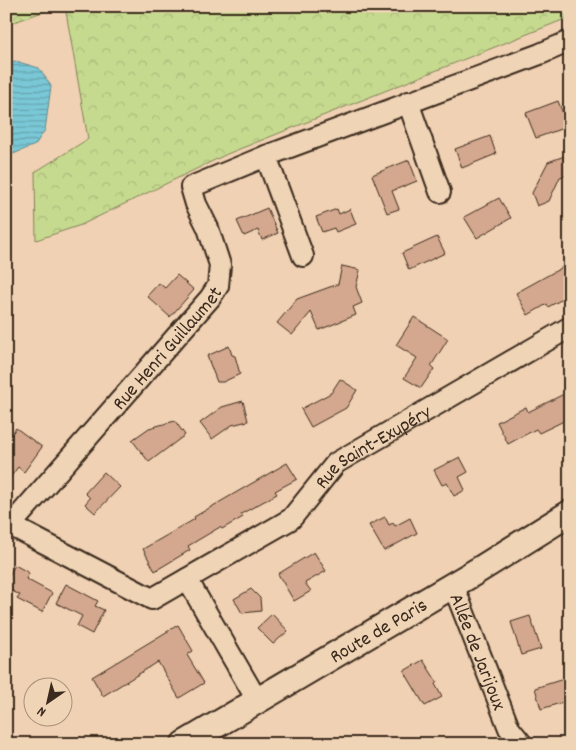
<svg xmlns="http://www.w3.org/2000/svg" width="576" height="750" viewBox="0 0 576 750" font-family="Dekko,sans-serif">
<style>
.forest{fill:url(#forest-crowns);stroke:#808256}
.water{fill:url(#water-rules);stroke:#61898d}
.building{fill:#d4a88e;stroke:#3b2a1e}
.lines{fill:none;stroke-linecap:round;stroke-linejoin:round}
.minor-casing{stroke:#3b2a1e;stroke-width:24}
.major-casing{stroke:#3b2a1e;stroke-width:29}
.minor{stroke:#efd4b6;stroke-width:20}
.major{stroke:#efd4b6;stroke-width:25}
.labels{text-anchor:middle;stroke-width:5;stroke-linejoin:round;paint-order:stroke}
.street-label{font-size:20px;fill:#3b2a1e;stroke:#efd4b6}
</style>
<defs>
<pattern id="forest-crowns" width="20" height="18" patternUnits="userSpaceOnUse" patternTransform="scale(1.25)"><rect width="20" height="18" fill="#c6da8f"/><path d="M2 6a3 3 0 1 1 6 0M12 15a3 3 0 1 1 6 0" fill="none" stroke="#abbb7b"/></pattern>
<pattern id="water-rules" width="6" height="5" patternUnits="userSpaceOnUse" patternTransform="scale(1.25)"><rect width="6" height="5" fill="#7ac8d7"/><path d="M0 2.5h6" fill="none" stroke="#65a3ae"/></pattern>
</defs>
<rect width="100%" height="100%" fill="#f0d1b3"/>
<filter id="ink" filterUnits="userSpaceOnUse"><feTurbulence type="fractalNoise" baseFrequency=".02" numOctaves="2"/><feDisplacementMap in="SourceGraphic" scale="10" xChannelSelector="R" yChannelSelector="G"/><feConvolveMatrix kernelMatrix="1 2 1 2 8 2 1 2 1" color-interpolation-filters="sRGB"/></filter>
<g filter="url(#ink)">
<g class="forest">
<path d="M6 6H59L6 25Z"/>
<path d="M65 6H570V17L227 154 81 225 36 240 35 172 88 139Z"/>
</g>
<path class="water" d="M15 61 39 68 51 86 45 130 35 145 6 157V63Z"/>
<g class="building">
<path d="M558 101 566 121V127L536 138 526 113Z"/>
<path d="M490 136 496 154 462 168 455 149Z"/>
<path d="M570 154V174L560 177 549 201 537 206 532 193 548 162Z"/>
<path d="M409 160 417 181 392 191 399 209 387 213 372 175Z"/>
<path d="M499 198 511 218 477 238 464 217Z"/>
<path d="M267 208 278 233 262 240 258 230 244 236 237 221Z"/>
<path d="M337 209 339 214 350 209 356 224 336 232 334 228 322 232 316 217Z"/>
<path d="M437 237 445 253 409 270 402 253Z"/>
<path d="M570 263V295L548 307 547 304 528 315 516 293Z"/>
<path d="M342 266 360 270 356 287 362 303 353 307 356 315 319 330 311 312 292 335 277 323 297 299 338 284Z"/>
<path d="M177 275 194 290 170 317 147 296 159 283 165 288Z"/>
<path d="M414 317 448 339 431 366 434 369 421 388 404 378 417 358 396 345Z"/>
<path d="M229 346 232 355 235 356 240 374 223 382H217L207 356Z"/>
<path d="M340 379 357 390 346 408 311 427 301 409 331 393Z"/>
<path d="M570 391V418L539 433 536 429 508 444 497 422 526 407 528 412Z"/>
<path d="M243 401 248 421 232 425 212 439 200 423 222 407Z"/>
<path d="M175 421 185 435 149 462 132 440 149 428Z"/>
<path d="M16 428 42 447 24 472 18 467 6 483V442Z"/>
<path d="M460 457 468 472 459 477 465 490 454 496 447 483 442 485 434 470Z"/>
<path d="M287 463 297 479 275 491 277 494 241 514 243 517 222 529 220 527 188 546 190 550 155 571 143 549 195 519 194 517Z"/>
<path d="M104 472 120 487 95 513 85 504 90 498 85 493Z"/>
<path d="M385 517 389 525 393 523 395 526 410 518 417 533 384 551 369 525Z"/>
<path d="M314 552 326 571 305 583 311 591 294 601 278 574Z"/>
<path d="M15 565 29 573 26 579 52 593 42 612 17 599 20 595 6 588V581Z"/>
<path d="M66 584 98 601 95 606 104 610 92 634 77 626 82 616 56 603Z"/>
<path d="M251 589 260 598 261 611 242 613 234 599Z"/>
<path d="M272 614 288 631 273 644 257 628Z"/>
<path d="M530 616 541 649 521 655 511 622Z"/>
<path d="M178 625 193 651 187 655 204 683 179 698 158 662 103 696 92 677Z"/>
<path d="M423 660 437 682 435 684 442 697 425 706 404 671Z"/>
<path d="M570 677V700L541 709 535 688Z"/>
</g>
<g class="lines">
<defs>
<g id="minor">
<path d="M408 102 440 192"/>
<path d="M266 156 303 256"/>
<path id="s1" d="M6 523 152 599 291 519 336 463 570 327"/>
<path id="s2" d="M11 525 210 298 218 286 220 265 208 228 196 204 191 187 266 156 540 54 570 41"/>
<path d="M187 579 257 700"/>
<path id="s3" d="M453 585 509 728 522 744"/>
</g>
<g id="major">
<path id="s4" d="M184 744 477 571 570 513"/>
</g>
</defs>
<use href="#minor" class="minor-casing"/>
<use href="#major" class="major-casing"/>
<use href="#minor" class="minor"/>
<use href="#major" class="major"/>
</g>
</g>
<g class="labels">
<g class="street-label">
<text dy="7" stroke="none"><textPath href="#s2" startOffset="236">Rue Henri Guillaumet</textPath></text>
<text dy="7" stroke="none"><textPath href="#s1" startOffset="436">Rue Saint-Exupéry</textPath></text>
<text dy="7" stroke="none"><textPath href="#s4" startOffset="225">Route de Paris</textPath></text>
<text dy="7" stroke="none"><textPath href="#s3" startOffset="71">Allée de Jarijoux</textPath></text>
</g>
</g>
<rect width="576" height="750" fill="none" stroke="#efd4b6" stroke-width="25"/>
<rect x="12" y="12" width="551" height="725" fill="none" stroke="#3b2a1e" stroke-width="2" filter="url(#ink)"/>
<g transform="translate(48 702) rotate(214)"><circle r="24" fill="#efd4b6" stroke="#a79079"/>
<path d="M0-4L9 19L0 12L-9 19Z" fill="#3b2a1e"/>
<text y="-8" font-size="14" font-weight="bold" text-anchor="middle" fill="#3b2a1e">N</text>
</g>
</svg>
